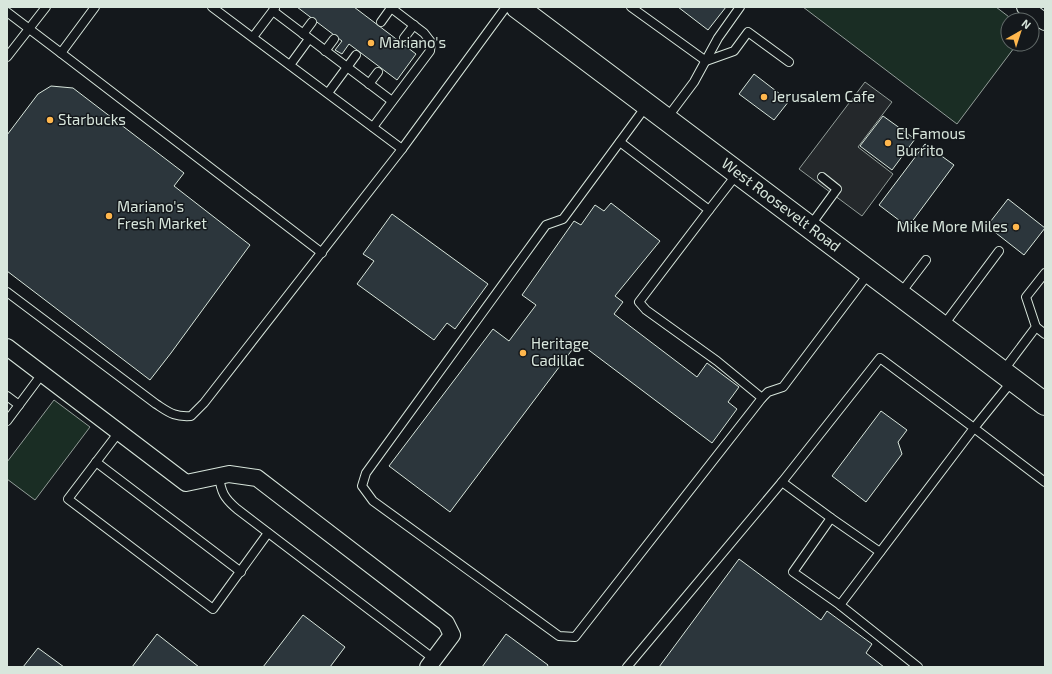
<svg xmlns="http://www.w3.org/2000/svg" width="1052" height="674" viewBox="0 0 1052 674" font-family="'Exo 2',sans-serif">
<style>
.green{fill:#1a2d24;stroke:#939e99}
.parking{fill:#24282b;stroke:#939e99}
.building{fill:#2c363c;stroke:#d8e6dc}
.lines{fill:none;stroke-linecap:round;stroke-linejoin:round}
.lane-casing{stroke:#d8e6dc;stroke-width:10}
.street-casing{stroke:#d8e6dc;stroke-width:18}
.primary-casing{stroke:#d8e6dc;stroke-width:24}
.lane{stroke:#14181c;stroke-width:8}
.street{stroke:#14181c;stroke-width:16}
.primary{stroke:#14181c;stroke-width:22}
.poi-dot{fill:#ffb74d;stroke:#14181c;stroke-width:1.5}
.labels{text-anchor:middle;stroke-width:3;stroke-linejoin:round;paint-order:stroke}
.poi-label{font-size:15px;fill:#d8e6dc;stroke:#14181c;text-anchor:start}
.street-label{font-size:15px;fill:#d8e6dc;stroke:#14181c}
</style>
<rect width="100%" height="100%" fill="#14181c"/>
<g class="green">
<path d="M803 7H996L1013 20H1008V44H1017L957 124Z"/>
<path d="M54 400 90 427 35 500 7 479V462Z"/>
</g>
<path class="parking" d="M865 82 892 102 858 147 893 174 862 216 799 169Z"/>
<g class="building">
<path d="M297 7H354L416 54 397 80 349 44 342 54 335 50 342 41Z"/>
<path d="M678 7H726L708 30Z"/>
<path d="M754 74 789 101 774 120 739 94Z"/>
<path d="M51 86 73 88 184 173 174 186 250 245 171 353 150 380 7 271V135L38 94Z"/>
<path d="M883 116 915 139 892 170 860 146Z"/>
<path d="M925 144 954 165 908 227 879 205Z"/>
<path d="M1008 199 1045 228 1024 255 987 226Z"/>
<path d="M611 203 660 241 615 296 623 302 614 314 697 377 707 363 739 387 728 402 737 409 712 443 578 342 450 512 389 466 493 329 509 341 536 305 522 295 574 221 581 225 595 205 604 211Z"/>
<path d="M392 214 488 284 455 329 447 323 434 340 357 284 374 261 363 254Z"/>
<path d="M881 411 907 430 898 442 902 454 866 502 832 476Z"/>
<path d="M739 559 821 620 827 611 872 644 866 653 884 667H659Z"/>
<path d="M303 615 345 647 330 667H263Z"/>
<path d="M157 634 199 667H132Z"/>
<path d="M506 634 548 665 547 667H482Z"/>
<path d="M38 648 64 667H23Z"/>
</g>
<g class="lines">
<defs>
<g id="lane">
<path d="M212 7 402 149"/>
<path d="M631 7 706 61 734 51 748 32 789 62"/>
<path d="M273 11 392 101"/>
<path d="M7 12 61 53 95 7"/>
<path d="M381 22 391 8"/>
<path d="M303 34 312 22"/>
<path d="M253 37 275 8"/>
<path d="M404 38 414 25"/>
<path d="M325 51 334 39"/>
<path d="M61 53 322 253"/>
<path d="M7 57 46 7"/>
<path d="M290 65 309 39"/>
<path d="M369 84 378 72"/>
<path d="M328 93 356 55"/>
<path d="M647 105 563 219 546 225 366 473 362 486 373 501 559 636 575 637 762 398 768 392 783 387 869 273"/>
<path d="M667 118 694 82 718 38 740 7"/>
<path d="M373 127 430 51 431 42 424 33 390 7"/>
<path d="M620 142 709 210 639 302 646 310 717 361 762 398"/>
<path d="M709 210 737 174"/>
<path d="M810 226 837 189 822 177"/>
<path d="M7 292 156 404C170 413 174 417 191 416L204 403 402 149 506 7"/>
<path d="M900 294 926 260"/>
<path d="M943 326 999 251"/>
<path d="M1036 327 1045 334"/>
<path d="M1003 371 1036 327 1026 297 1045 273"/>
<path d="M1012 381 974 428 1045 482"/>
<path d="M7 396 19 405"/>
<path d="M7 421 42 374"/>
<path d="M119 432 68 499 213 609 268 533"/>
<path d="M96 462 241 572"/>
<path d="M219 476C221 492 224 498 237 509L434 659"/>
<path d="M782 482 880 358 974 428 840 605"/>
<path d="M831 518 793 572 840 605 918 667"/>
<path d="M627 667 782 482 831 518 880 552"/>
</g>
<g id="street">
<path d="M1025 7 1045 22"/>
<path d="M7 347 186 483 229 474 257 478 446 623 452 635 428 667"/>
</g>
<path id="primary" d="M517 7 1045 404"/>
</defs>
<use href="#lane" class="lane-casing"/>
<use href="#street" class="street-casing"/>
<use href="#primary" class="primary-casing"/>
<use href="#lane" class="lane"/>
<use href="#street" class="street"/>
<use href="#primary" class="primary"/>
</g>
<g class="poi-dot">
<circle cx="371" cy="43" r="4"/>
<circle cx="764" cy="97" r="4"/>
<circle cx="50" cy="120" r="4"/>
<circle cx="888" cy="143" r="4"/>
<circle cx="109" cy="216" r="4"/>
<circle cx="1016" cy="227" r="4"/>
<circle cx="523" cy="353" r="4"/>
</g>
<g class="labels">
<g class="poi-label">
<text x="379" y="48">Mariano's</text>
<text x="772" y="102">Jerusalem Cafe</text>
<text x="58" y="125">Starbucks</text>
<text x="896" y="139">El Famous<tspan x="896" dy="17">Burrito</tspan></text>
<text x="117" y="212">Mariano's<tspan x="117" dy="17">Fresh Market</tspan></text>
<text x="1008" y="232" text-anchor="end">Mike More Miles</text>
<text x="531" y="349">Heritage<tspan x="531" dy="17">Cadillac</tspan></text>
</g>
<g class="street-label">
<text transform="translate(781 205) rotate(37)" y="5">West Roosevelt Road</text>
</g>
</g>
<rect width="1052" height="674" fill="none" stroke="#d8e6dc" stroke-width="16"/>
<g transform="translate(1020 32) rotate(39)"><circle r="19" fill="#14181c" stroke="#626a69"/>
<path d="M0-3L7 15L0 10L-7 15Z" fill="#ffb74d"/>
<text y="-6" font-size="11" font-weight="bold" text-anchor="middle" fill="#d8e6dc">N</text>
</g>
</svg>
